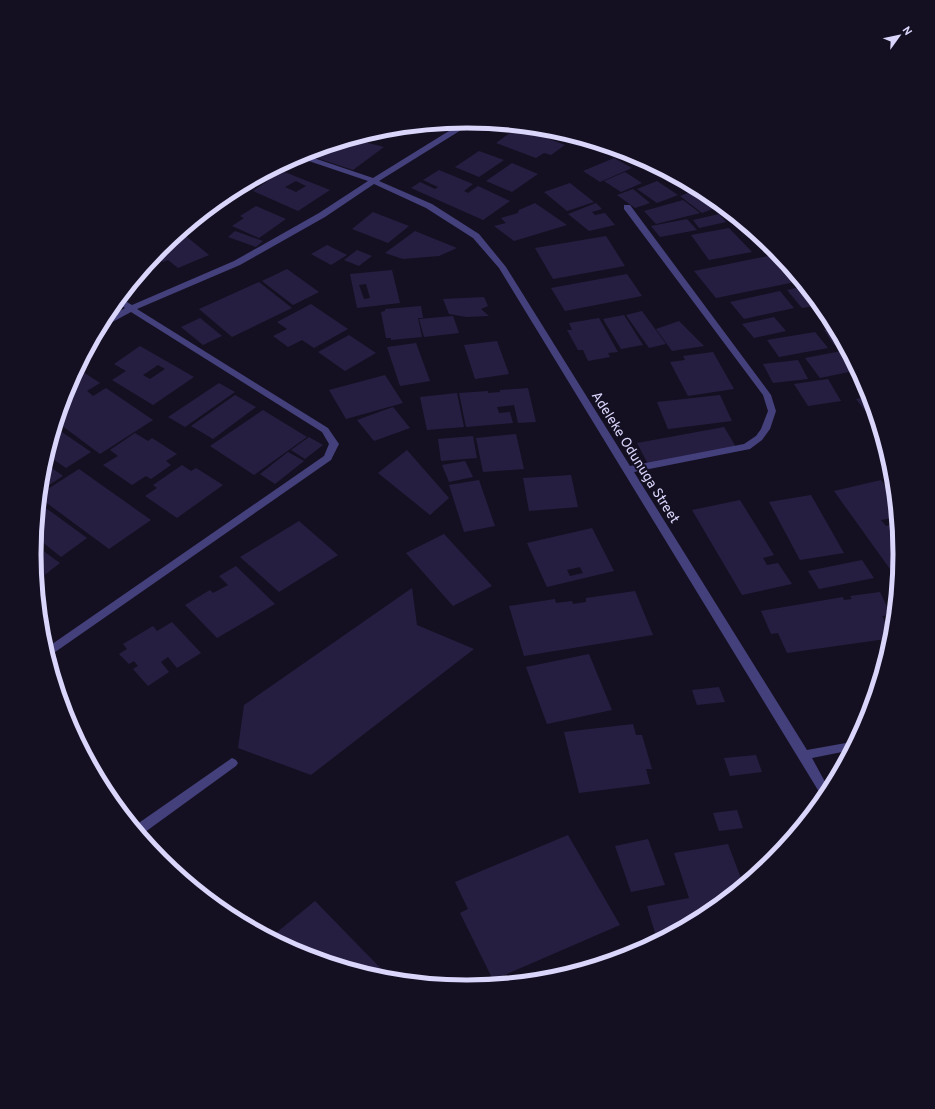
<svg xmlns="http://www.w3.org/2000/svg" width="935" height="1109" viewBox="0 0 935 1109" font-family="Overpass,sans-serif">
<style>
.building{fill:#261e40;fill-rule:evenodd}
.lines{fill:none;stroke-linecap:round;stroke-linejoin:round}
.lane{fill:#44407c;fill-rule:evenodd}
.street{fill:#44407c;fill-rule:evenodd}
.labels{text-anchor:middle;stroke-width:4;stroke-linejoin:round;paint-order:stroke}
.street-label{font-size:14px;fill:#dad5fb;stroke:#141021}
.rim{fill:none;stroke:#dad5fb;stroke-width:5}
</style>
<rect width="100%" height="100%" fill="#141021"/>
<g class="building">
<path d="M518 127 565 145 551 155 544 153 536 158 496 143Z"/>
<path d="M353 139 384 147 353 170 305 154Z"/>
<path d="M479 151 504 160 479 177 455 167Z"/>
<path d="M614 158 632 168 600 182 583 171Z"/>
<path d="M512 163 538 174 512 192 486 181Z"/>
<path d="M439 170 473 184 464 191 468 193 478 186 510 201 483 220 411 188 420 182 435 189 438 187 423 180Z"/>
<path d="M282 171 330 190 298 211 253 191ZM296 181 306 186 296 192 285 187Z"/>
<path d="M625 172 642 183 621 192 604 181Z"/>
<path d="M657 181 678 195 657 203 637 189Z"/>
<path d="M570 183 594 202 567 211 544 192Z"/>
<path d="M633 189 650 203 635 208 617 195Z"/>
<path d="M693 191 715 208 702 213 680 196Z"/>
<path d="M702 191 709 194 724 207H722Z"/>
<path d="M683 200 700 213 656 224 644 211Z"/>
<path d="M535 203 567 225 514 241 494 226 506 223 501 218 518 213 519 210Z"/>
<path d="M596 203 602 209 592 212 595 215 605 213 615 225 589 231 568 214Z"/>
<path d="M256 206 286 219 259 238 232 226 244 218 240 216Z"/>
<path d="M373 212 409 226 388 243 352 229Z"/>
<path d="M719 214 726 222 699 228 693 220Z"/>
<path d="M687 219 697 230 660 237 651 226Z"/>
<path d="M729 228 752 252 709 260 691 235Z"/>
<path d="M235 231 263 241 256 247 228 237Z"/>
<path d="M415 231 457 248 439 256 403 259 385 253Z"/>
<path d="M181 232 209 255 178 268 168 260 163 262 155 255 159 253 158 252 161 248Z"/>
<path d="M606 236 625 266 553 279 535 248Z"/>
<path d="M327 245 347 255 331 265 311 254Z"/>
<path d="M357 250 372 256 359 266 344 260Z"/>
<path d="M773 255 795 282 716 298 694 271Z"/>
<path d="M287 269 319 292 293 305 262 281Z"/>
<path d="M392 270 400 303 357 308 350 274ZM366 284 370 298 364 299 359 285Z"/>
<path d="M627 274 642 296 565 311 551 288Z"/>
<path d="M259 282 292 308 232 337 199 309Z"/>
<path d="M805 286 821 305 802 308 787 290Z"/>
<path d="M780 291 794 308 744 319 730 302Z"/>
<path d="M484 297 488 306 481 309 489 316 466 317 449 314 443 299Z"/>
<path d="M311 304 348 329 314 348 302 340 288 347 273 336 287 329 277 322Z"/>
<path d="M421 306 423 318H418L422 337 391 340V338H386L381 312 385 311V309Z"/>
<path d="M642 311 666 344 649 348 626 315Z"/>
<path d="M624 315 643 345 621 349 603 319Z"/>
<path d="M453 316 459 333 424 337 419 319Z"/>
<path d="M774 317 786 331 754 338 742 324Z"/>
<path d="M200 318 222 336 203 345 181 327Z"/>
<path d="M599 318 618 352 608 353 610 357 588 361 583 350H578L567 330H572L569 323Z"/>
<path d="M679 321 704 346 672 351 656 329Z"/>
<path d="M836 328 844 343 834 345 824 330Z"/>
<path d="M815 332 828 348 779 357 767 340Z"/>
<path d="M349 335 376 353 345 371 318 352Z"/>
<path d="M497 341 509 374 475 379 464 345Z"/>
<path d="M416 343 430 381 400 386 387 347Z"/>
<path d="M140 346 194 377 153 405 112 380 126 371 114 364ZM158 365 165 369 150 379 143 375Z"/>
<path d="M847 350 858 370 820 378 805 358Z"/>
<path d="M713 352 734 389 688 396 670 362 685 360 683 356Z"/>
<path d="M798 360 808 379 773 383 763 364Z"/>
<path d="M80 370 100 383 87 391 93 396 106 388 153 420 100 454 57 422 67 388 76 372Z"/>
<path d="M385 375 403 403 346 419 329 390Z"/>
<path d="M828 379 841 401 808 406 794 384Z"/>
<path d="M219 383 235 392 185 427 168 417Z"/>
<path d="M528 388 536 422 518 423 514 405 497 407 499 413 510 412 513 423 466 427 459 393 488 391V393L500 392V390Z"/>
<path d="M457 393 464 427 427 430 420 397Z"/>
<path d="M235 395 256 407 213 439 191 426Z"/>
<path d="M720 395 732 421 668 429 657 402Z"/>
<path d="M870 396 881 431 856 399Z"/>
<path d="M393 407 410 428 374 441 357 420Z"/>
<path d="M263 410 307 437 254 475 210 446Z"/>
<path d="M724 427 736 447 648 464 637 443Z"/>
<path d="M56 428 91 452 66 468 47 455 58 448 51 443Z"/>
<path d="M135 433 148 441 152 438 177 454 166 461 171 465 151 479 146 476 132 485 103 465 118 456 110 450Z"/>
<path d="M516 434 524 469 483 472 476 438Z"/>
<path d="M473 436 477 458 441 461 438 439Z"/>
<path d="M309 437 323 445 305 459 291 450Z"/>
<path d="M407 450 449 498 430 515 378 473Z"/>
<path d="M288 452 304 461 275 484 260 474Z"/>
<path d="M465 461 473 477 449 482 442 465Z"/>
<path d="M45 463 63 476 40 491 42 470Z"/>
<path d="M182 465 191 471 196 468 223 485 177 518 145 496 157 488 153 485Z"/>
<path d="M79 469 151 520 109 549 40 498V494Z"/>
<path d="M571 475 578 507 529 511 523 478Z"/>
<path d="M479 480 495 526 464 532 449 485Z"/>
<path d="M881 480 896 500 897 517 881 520 886 526 898 523 901 555 899 575 895 576 834 491Z"/>
<path d="M811 495 844 553 800 560 769 502Z"/>
<path d="M740 500 774 555 763 558 767 565 778 563 792 584 742 595 692 510Z"/>
<path d="M39 503 87 538 61 557 36 537Z"/>
<path d="M299 521 338 555 279 592 240 557Z"/>
<path d="M592 528 614 571 547 587 527 543ZM580 567 583 573 570 576 567 570Z"/>
<path d="M444 534 492 586 453 606 406 553Z"/>
<path d="M35 545 60 563 37 581 34 554Z"/>
<path d="M862 560 874 578 819 589 808 571Z"/>
<path d="M236 566 275 604 217 638 185 605 210 590 213 593 228 585 219 576Z"/>
<path d="M412 588 417 625 474 649 311 775 238 748 244 705Z"/>
<path d="M635 591 653 635 524 656 509 606 555 599 556 603 572 601 573 604 586 602V598Z"/>
<path d="M880 592 891 615 882 616 893 638 787 653 778 633 771 634 761 611 843 597 844 600 852 599 850 596Z"/>
<path d="M172 622 201 653 177 668 168 657 161 662 169 672 148 686 133 669 138 666 134 661 129 664 119 654 127 649 123 644 153 626 157 631Z"/>
<path d="M589 654 612 710 547 724 526 667Z"/>
<path d="M719 687 725 702 697 705 692 690Z"/>
<path d="M633 724 636 735H642L652 769H646L650 784 579 793 564 732Z"/>
<path d="M756 755 762 772 730 776 724 758Z"/>
<path d="M737 810 743 828 719 831 713 813Z"/>
<path d="M568 835 620 925 493 980 460 913 468 909 455 882Z"/>
<path d="M648 839 665 885 631 892 615 846Z"/>
<path d="M728 844 742 881V887L708 915 686 927 655 933 647 906 689 898 674 853Z"/>
<path d="M315 901 393 981 383 980 301 955 270 938Z"/>
<path d="M675 933 661 940 659 935Z"/>
</g>
<g class="lines">
<path class="lane" d="M232 758 236 760 238 763 236 766 141 835H140L133 827Z"/>
<path class="street" d="M468 121 474 122 379 181 432 204 479 234 506 267 630 466 744 444 756 436 761 429 768 411 763 395 624 209V205H630L771 395 776 411 770 429 762 440 750 449 634 472 807 750 857 741 852 750 812 758 830 791 824 800 499 268 473 238 426 208 374 184 325 217 240 265 137 309 328 428 339 444 331 460 48 657 45 649 324 456 329 444 322 432 131 312 105 326H100L104 320 125 308 116 302 120 298 132 305 234 261 319 213 368 181 297 157 302 154 373 178 457 126 440 124 463 123Z"/>
</g>
<g class="labels">
<g class="street-label">
<text transform="translate(636 457) rotate(58)" y="5">Adeleke Odunuga Street</text>
</g>
</g>
<path d="M0 0H935V1109H0ZM41 554a426 426 0 1 1 852 0a426 426 0 1 1-852 0Z" fill="#141021" fill-rule="evenodd"/>
<path class="rim" d="M41 554a426 426 0 1 1 852 0a426 426 0 1 1-852 0Z"/>
<g transform="translate(899 36) rotate(57)" stroke="#141021" stroke-width="3" paint-order="stroke">
<path d="M0-3L7 15L0 10L-7 15Z" fill="#dad5fb"/>
<text y="-6" font-size="11" font-weight="bold" text-anchor="middle" fill="#dad5fb">N</text>
</g>
</svg>
